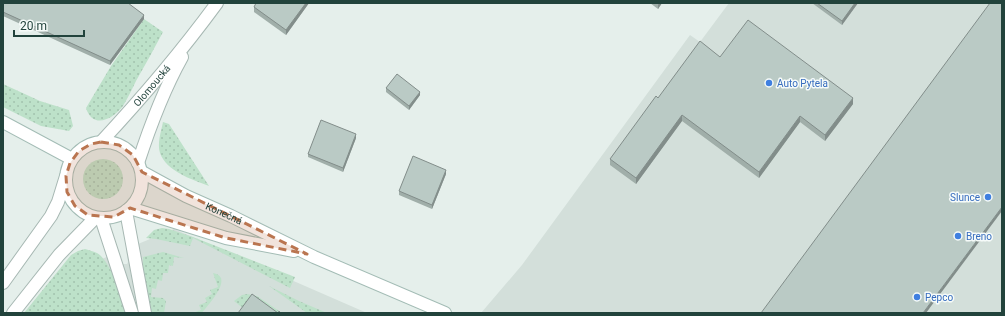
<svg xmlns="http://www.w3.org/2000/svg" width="1005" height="316" viewBox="0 0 1005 316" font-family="Roboto,sans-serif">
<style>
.built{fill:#d3dfda}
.grass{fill:url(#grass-dots)}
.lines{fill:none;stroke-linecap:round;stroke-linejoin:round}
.minor-casing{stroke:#a7b8b3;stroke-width:14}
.tertiary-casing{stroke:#a7b8b3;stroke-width:14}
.secondary-casing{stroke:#a3bcb5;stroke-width:14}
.minor{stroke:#fff;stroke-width:12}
.tertiary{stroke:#fff;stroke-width:12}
.secondary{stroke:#fff;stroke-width:12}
.wall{fill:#a0aea9}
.shaded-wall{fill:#828d8a}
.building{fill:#bacac5;stroke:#828d8a}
.marked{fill:#ba7550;fill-opacity:0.2;stroke:#ba7550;stroke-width:3;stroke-dasharray:8 5;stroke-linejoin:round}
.shop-dot{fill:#3f7fe0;stroke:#f6fbf9;stroke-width:1.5}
.labels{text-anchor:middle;stroke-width:3;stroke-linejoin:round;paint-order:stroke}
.shop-label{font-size:10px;fill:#366cbe;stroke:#f6fbf9;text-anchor:start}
.street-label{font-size:10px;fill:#22433c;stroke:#f6fbf9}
</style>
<defs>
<pattern id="grass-dots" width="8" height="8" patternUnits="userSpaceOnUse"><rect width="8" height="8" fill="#bde1c9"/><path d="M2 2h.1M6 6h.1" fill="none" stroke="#a2c2ae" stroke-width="1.8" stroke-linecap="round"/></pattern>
</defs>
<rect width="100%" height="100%" fill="#e5efeb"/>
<g class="built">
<path d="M729 3H1002V313H481L522 265 690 35 700 42Z"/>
<path d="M174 229 367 313H42L70 273 118 252 123 264H127L128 262 126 249Z"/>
</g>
<g class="grass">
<path d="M144 19 163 32C154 49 145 65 136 81 132 89 128 98 123 106 113 119 93 130 86 108L111 66Z"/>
<path d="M3 84 40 101 69 110 73 126 69 131 41 126 3 107Z"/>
<path d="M163 122 169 124 209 186C193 180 166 171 160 153 157 143 161 132 163 122Z"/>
<circle cx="103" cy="179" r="20"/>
<path d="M162 228 169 229 193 237 295 277 290 288 193 238 190 246 156 239 146 238 154 230Z"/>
<path d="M85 249C88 250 93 251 97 253 111 261 122 298 126 313H24L71 255 78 251Z"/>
<path d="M163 252 184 258 174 257 173 266 169 265 168 273H163L162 281 158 280 156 289 152 288 151 297 163 298 166 301 164 313H151L143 278V257Z"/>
<path d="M213 273C235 277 208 305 202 313H193L201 310 199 305 207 302 205 298 212 294 210 290 218 287Z"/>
<path d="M269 286 299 301 327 313H307Z"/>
<path d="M247 294 257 296 282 313H273L244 309 234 301 242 295Z"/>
</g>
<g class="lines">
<defs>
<g id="minor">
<path d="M126 211 145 313"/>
<path d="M101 218 132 313"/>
</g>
<g id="tertiary">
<path id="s1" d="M101 142C142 98 181 52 217 3"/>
<path d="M138 163C150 126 163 91 182 57"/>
<path d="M3 283 51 216 58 202 66 176"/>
<path d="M13 313 59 255 95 218"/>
</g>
<g id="secondary">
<path d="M3 122 72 159"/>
<circle cx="104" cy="180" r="38"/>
<path id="s2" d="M142 172 186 196 231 216 314 257 445 313"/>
<path d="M130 208 226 238 294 251"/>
</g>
</defs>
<use href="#minor" class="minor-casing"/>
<use href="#tertiary" class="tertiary-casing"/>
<use href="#secondary" class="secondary-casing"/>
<use href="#minor" class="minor"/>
<use href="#tertiary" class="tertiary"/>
<use href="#secondary" class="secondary"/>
</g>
<g class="wall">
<path d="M3 3 144 19 110 65 3 16Z"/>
<path d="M309 3 286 35 254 12V7Z"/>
<path d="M650 3H662L658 9Z"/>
<path d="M812 3H858L842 25Z"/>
<path d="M720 57 853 104 825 141 800 122 759 178 682 121 636 184 610 165V159L658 98Z"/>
<path d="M386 88 420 95 409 110 386 92Z"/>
<path d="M356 138 343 172 308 157V154Z"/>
<path d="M446 174 432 209 399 195V191Z"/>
</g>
<g class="shaded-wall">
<path d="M306 3H309L286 35V30Z"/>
<path d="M659 3H662L658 9V5Z"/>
<path d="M855 3H858L842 25V21Z"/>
<path d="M144 15V19L110 65V61Z"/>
<path d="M420 92V95L409 110V106Z"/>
<path d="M853 98V104L825 141V135Z"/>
<path d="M682 115V121L636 184V178Z"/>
<path d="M800 116V122L759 178V172Z"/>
<path d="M356 134V138L343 172V168Z"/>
<path d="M446 170V174L432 209V205Z"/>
<path d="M1002 207V211L926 313H923Z"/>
</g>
<g class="building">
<path d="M3 3H128L144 15 110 61 3 12Z"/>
<path d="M256 3H306L286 30 254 7Z"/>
<path d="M817 3H855L842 21Z"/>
<path d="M990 3H1002V207L923 313H761Z"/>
<path d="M748 20 853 98 825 135 800 116 759 172 682 115 636 178 610 159 656 96 658 98 700 41 720 57Z"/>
<path d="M397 74 420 92 409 106 386 88Z"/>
<path d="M321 120 356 134 343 168 308 154Z"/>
<path d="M413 156 446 170 432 205 399 191Z"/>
<path d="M252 294 278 313 279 311 281 313H238Z"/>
</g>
<path class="marked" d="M101 142 119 145 133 155 142 172 307 254 226 238 130 208 114 217 88 215 75 206 67 192 66 176 70 163 79 151 91 144Z"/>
<g class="shop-dot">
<circle cx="769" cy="83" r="4"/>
<circle cx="988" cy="197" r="4"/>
<circle cx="958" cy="236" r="4"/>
<circle cx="917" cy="297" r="4"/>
</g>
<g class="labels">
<g class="shop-label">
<text x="777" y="87">Auto Pytela</text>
<text x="980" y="201" text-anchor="end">Slunce</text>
<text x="966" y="240">Breno</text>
<text x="925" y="301">Pepco</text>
</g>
<g class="street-label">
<text dy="4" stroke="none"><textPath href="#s1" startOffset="76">Olomoucká</textPath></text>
<text dy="4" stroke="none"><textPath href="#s2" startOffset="92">Konečná</textPath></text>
</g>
</g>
<rect width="1005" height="316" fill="none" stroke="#22433c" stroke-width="8"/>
<path d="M14 30v6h70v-6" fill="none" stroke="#22433c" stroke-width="2"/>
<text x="20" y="30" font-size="12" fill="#22433c" stroke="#f6fbf9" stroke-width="3" paint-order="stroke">20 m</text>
</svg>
